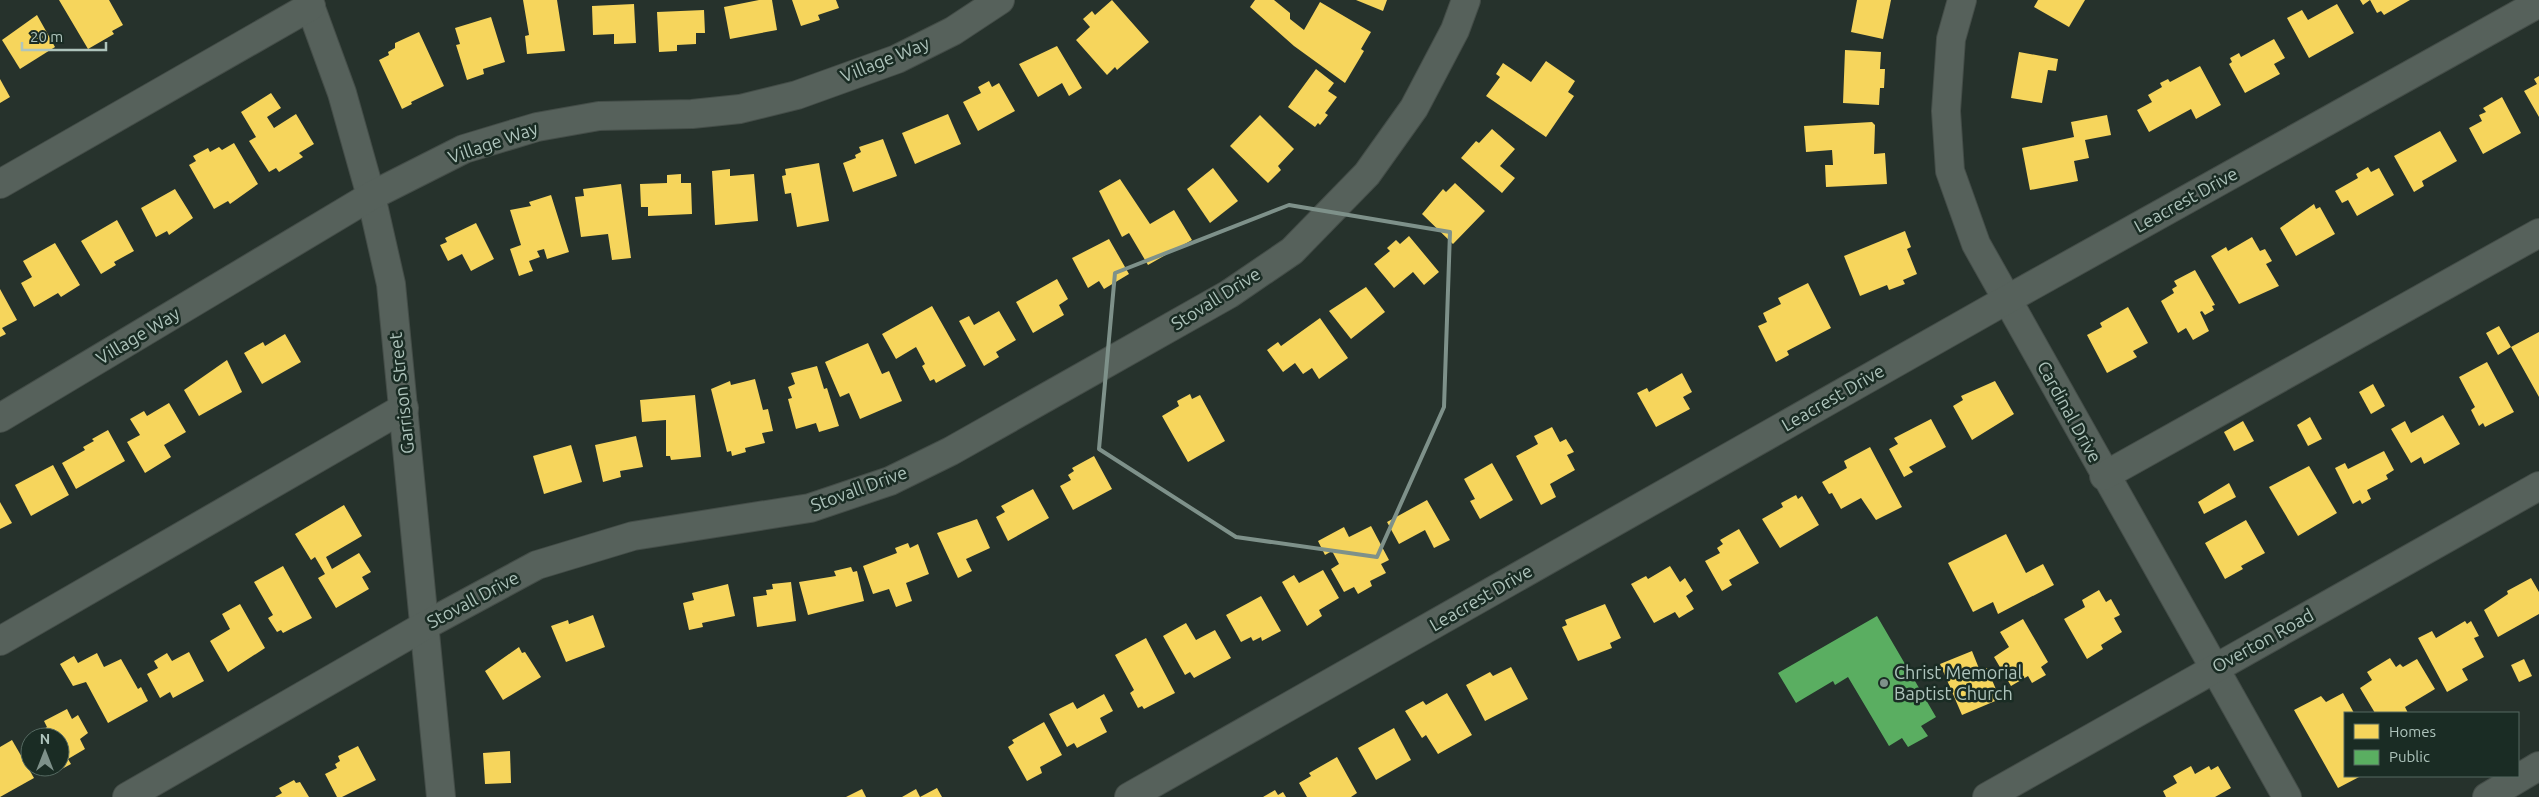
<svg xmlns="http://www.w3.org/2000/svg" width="2539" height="797" viewBox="0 0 2539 797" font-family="Ubuntu,sans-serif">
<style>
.homes{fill:#f6d55c}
.public{fill:#5aae61}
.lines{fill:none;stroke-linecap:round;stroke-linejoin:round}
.minor-casing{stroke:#444d48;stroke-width:30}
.minor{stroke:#56615b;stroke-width:28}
.marked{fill:none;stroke:#7e918a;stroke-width:4;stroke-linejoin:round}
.poi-dot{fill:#7e918a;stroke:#1a2c24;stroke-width:2}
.labels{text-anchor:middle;stroke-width:5;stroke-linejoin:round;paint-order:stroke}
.street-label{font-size:18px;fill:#aec4bc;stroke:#1a2c24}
.poi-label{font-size:18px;fill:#aec4bc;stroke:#1a2c24;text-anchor:start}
</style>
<rect width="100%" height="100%" fill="#26322c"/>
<g class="homes">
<path d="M59 0H109L123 25 112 31 114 34 88 49Z"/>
<path d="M523 0H557L565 51 527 54 525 36 529 35Z"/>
<path d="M759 0H772L777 30 730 39 724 7Z"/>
<path d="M792 0H836L839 8 818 15 820 20 801 26Z"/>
<path d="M1112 0 1149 42 1117 70 1115 67 1107 75 1076 40 1090 27 1083 19 1092 11 1095 15Z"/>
<path d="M1255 0H1274L1290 13V19L1304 30 1320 2 1371 32 1361 49 1364 51 1345 83 1294 46 1250 7Z"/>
<path d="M1356 0H1387L1383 11Z"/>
<path d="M1857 0H1891L1883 39 1851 32Z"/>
<path d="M2038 0H2085L2069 27 2034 7Z"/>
<path d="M2360 0H2410L2384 15 2381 11 2377 13 2370 0 2363 5Z"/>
<path d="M634 4 636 43 614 44V34L593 35 592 6Z"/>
<path d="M2337 4 2354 33 2309 58 2287 18 2302 10 2308 20Z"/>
<path d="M704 10 705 33H696V44L677 45V51L659 52 657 12Z"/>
<path d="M37 15 55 47 20 69 2 40Z"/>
<path d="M491 17 505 62 483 69 484 74 467 80 456 45 460 44 455 28Z"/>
<path d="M419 32 444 86 411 102 412 104 402 109 379 60 389 55 388 52 395 48V43Z"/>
<path d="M2274 39 2285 58 2274 64 2280 74 2245 93 2229 64 2232 62 2230 58 2239 53 2241 57Z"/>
<path d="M1057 46 1082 88 1069 96 1062 83 1038 97 1019 64Z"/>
<path d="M1845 50 1881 52 1880 69H1885L1884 88H1880L1879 105 1843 103Z"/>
<path d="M2019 52 2058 59 2056 71 2048 70 2042 103 2011 98Z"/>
<path d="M1546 61 1575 81 1568 92 1574 96 1546 137 1486 96 1500 77 1496 74 1503 63 1531 82Z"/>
<path d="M2200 66 2221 105 2196 119 2191 109 2149 132 2137 110 2152 102 2148 95 2162 87 2160 83 2168 79 2170 82Z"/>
<path d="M1316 69 1334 83 1328 91 1337 97 1325 113 1328 115 1320 125 1318 123 1315 127 1288 107Z"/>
<path d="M2539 76V117L2524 91 2537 84 2534 79Z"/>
<path d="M0 79 10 97 0 103Z"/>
<path d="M989 81 992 87 999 83 1015 111 978 131 963 102 981 93 978 87Z"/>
<path d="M271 93 281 108 267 117 274 128 296 114 314 144 299 153 303 157 279 172 276 168 269 172 249 141 256 137 241 112Z"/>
<path d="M2502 97 2521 133 2483 154 2469 128 2482 121 2479 115 2486 112 2483 108Z"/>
<path d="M948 114 961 144 915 164 902 133Z"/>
<path d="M1260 115 1294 149 1278 166 1281 170 1268 183 1230 146Z"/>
<path d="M2107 115 2111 135 2085 140 2089 158 2074 161 2078 181 2030 190 2022 148 2074 137 2071 122Z"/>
<path d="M1872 122 1875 125 1874 154 1885 153 1887 184 1826 187 1825 165H1833L1832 150 1806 152 1804 126Z"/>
<path d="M1492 129 1515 149 1500 166 1515 178 1502 193 1461 158 1476 141 1479 143Z"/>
<path d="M2440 131 2457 161 2422 181 2424 186 2414 192 2394 156Z"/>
<path d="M883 139 897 176 853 192 843 163 856 158 855 155 861 152 859 147Z"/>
<path d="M234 143 258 184 230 204 228 201 214 209 189 165 196 161 193 156 208 148 210 152 219 147 222 150Z"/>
<path d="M819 163 829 221 797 227 791 193 785 194 782 176 786 175 785 169Z"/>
<path d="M2368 167 2371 172 2379 168 2394 195 2357 216 2348 200 2342 203 2335 191 2358 178 2356 174Z"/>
<path d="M1213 168 1238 201 1210 223 1187 189Z"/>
<path d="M730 169V176L754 174 758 221 715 225 712 171Z"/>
<path d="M681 174V183H691L692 214 648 216V207H641L640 184 667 183V175Z"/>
<path d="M1120 179 1150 224 1174 210 1192 240 1148 265 1129 233 1122 237 1099 191Z"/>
<path d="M1455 183 1485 211 1453 244 1422 214 1443 189 1446 192Z"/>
<path d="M621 184 631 258 612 260 608 234 581 237 575 197 584 196 583 189Z"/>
<path d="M175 189 193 218 169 235 167 231 156 237 141 208Z"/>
<path d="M551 195 569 252 547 259 544 249 537 251 540 257 529 261 533 271 519 276 510 249 521 245 510 210 531 206 529 202Z"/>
<path d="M2314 204 2316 209 2320 207 2335 234 2296 256 2280 228Z"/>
<path d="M117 220 134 251 114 262 116 265 101 274 81 241Z"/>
<path d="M476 223 494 259 471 271 462 254 448 261 440 245 447 242 445 238Z"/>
<path d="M1905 231 1911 247 1907 249 1917 274 1903 280 1905 284 1889 290 1887 285 1860 296 1844 256Z"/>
<path d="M1409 236 1439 272 1424 285 1413 272 1394 288 1374 264 1390 251 1387 248 1396 240 1400 244Z"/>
<path d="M2252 237 2260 251 2265 249 2272 261 2266 264 2279 286 2239 304 2211 256 2226 247 2228 251Z"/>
<path d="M1109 239 1129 274 1104 289 1099 281 1088 288 1072 258Z"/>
<path d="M55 243 80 285 61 297 58 293 34 307 21 283 32 277 23 261Z"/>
<path d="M2195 270 2215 305 2212 306 2214 310 2205 315 2202 311 2200 312 2209 331 2193 340 2186 328 2178 333 2161 301 2174 293 2172 289 2177 286 2174 281Z"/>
<path d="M1057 279 1068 299 1059 305 1064 315 1033 333 1016 302Z"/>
<path d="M1808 283 1831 328 1787 351 1789 355 1776 362 1758 326 1767 322 1763 313 1781 304 1778 298Z"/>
<path d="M1366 287 1385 312 1351 339 1329 311Z"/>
<path d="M0 289 17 320 2 328 6 334 0 337Z"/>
<path d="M932 306 966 366 936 383 934 379 930 381 922 366 925 364 916 347 896 359 882 334Z"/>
<path d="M2128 307 2148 343 2133 351 2137 357 2107 373 2087 335 2102 327 2100 323Z"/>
<path d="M999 311 1016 340 996 352 999 357 984 366 959 321 969 316 974 325Z"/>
<path d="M1320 318 1348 358 1319 379 1312 368 1303 374 1295 363 1283 372 1267 350 1278 342 1281 346Z"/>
<path d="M2499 326 2511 347 2539 332V397L2511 347 2498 355 2486 333Z"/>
<path d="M285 334 301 362 262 384 244 353 263 342 265 346Z"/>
<path d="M868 343 882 374 889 371 902 401 860 419 849 393 840 397 825 362Z"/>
<path d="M227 360 242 392 199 416 184 390Z"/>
<path d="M2487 362 2514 412 2485 427 2483 423 2479 426 2471 410 2475 407 2459 377Z"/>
<path d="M817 366 824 389 827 388 839 426 819 432 816 423 796 429 788 399 792 398 788 387 795 384 791 373Z"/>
<path d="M1682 373 1692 392 1683 397 1690 409 1656 427 1637 393 1647 388 1649 392Z"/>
<path d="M755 379 763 410 768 409 773 431 762 433 765 443 745 448 746 452 732 456 731 451 727 452 711 389 730 381 731 385Z"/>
<path d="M1995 381 2014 414 1972 440 1953 406 1963 400 1961 396Z"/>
<path d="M2373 384 2385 406 2371 414 2359 392Z"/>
<path d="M1190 394 1192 399 1200 395 1225 441 1188 462 1162 416 1179 406 1177 401Z"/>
<path d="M695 395 701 457 671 460 670 456H666V420L642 422 640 400Z"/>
<path d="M169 403 186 432 164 445 171 457 145 473 127 442 140 435 130 419 144 411 147 416Z"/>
<path d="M2443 415 2460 444 2424 464 2421 457 2411 463 2391 429 2405 421 2411 433Z"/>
<path d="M2310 417 2322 439 2308 446 2297 425Z"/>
<path d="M1931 419 1946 447 1909 467 1913 472 1904 477 1889 449 1898 444 1894 438Z"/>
<path d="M2243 421 2254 441 2234 451 2224 432Z"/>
<path d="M1552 427 1560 442 1566 439 1574 452 1567 455 1575 470 1550 484 1556 497 1541 505 1516 456 1538 444 1534 436Z"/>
<path d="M108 430 125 461 76 489 62 463 85 450 83 447 94 441 92 439Z"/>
<path d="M636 436 643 467 620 471 621 477 603 482 595 445Z"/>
<path d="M571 445 582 482 544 494 533 456Z"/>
<path d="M1870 447 1902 507 1876 520 1861 498 1841 509 1832 493 1829 494 1822 482 1847 468 1844 461Z"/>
<path d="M2384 451 2394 470 2386 475 2388 479 2367 490 2371 499 2362 504 2360 500 2353 504 2335 468 2345 463 2348 469Z"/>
<path d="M1094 456 1112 489 1073 510 1060 486 1071 480 1068 475 1074 471 1072 468Z"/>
<path d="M1492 463 1513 500 1480 519 1470 501 1475 499 1464 479Z"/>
<path d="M53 465 69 495 31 516 15 485Z"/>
<path d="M2309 466 2337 513 2298 536 2269 487Z"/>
<path d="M2229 483 2236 497 2204 514 2198 502Z"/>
<path d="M1033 489 1049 518 1008 541 996 517 1005 512 1001 506Z"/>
<path d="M1796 495 1798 499 1802 496 1819 525 1780 548 1762 519 1783 507 1781 503Z"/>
<path d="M1427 500 1450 540 1434 548 1425 530 1399 544 1387 522Z"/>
<path d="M0 502 12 523 0 529Z"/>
<path d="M344 505 362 536 326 557 332 569 359 553 371 572 362 577 369 589 336 608 318 578 325 574 315 557 311 560 295 534Z"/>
<path d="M977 519 990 548 966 559 972 571 958 578 937 533Z"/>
<path d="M2246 520 2265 553 2241 566 2243 569 2225 579 2205 543Z"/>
<path d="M1371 526 1389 560 1381 564 1386 573 1370 581 1372 586 1358 594 1354 587 1344 592 1331 569 1339 564 1332 551 1325 555 1318 541 1344 527 1349 537Z"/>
<path d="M1739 529 1759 563 1729 580 1732 585 1722 591 1705 561 1720 553 1717 548 1723 544 1720 540Z"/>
<path d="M2006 534 2026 573 2043 564 2054 585 1998 614 1993 602 1973 612 1948 563Z"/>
<path d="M908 543 910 548 918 544 929 574 906 583 912 601 896 607 889 589 873 594 863 566 897 553 895 548Z"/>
<path d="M283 566 312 618 283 633 281 630 277 632 268 618 273 615 254 582Z"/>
<path d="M1670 566 1680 582 1685 578 1693 591 1686 596 1694 609 1679 618 1675 612 1654 623 1631 584 1646 576 1648 579Z"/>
<path d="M851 567 853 572 857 571 864 601 808 615 799 582 836 576 834 571Z"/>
<path d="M1323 570 1339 598 1319 610 1322 616 1307 626 1282 582 1294 575 1299 583Z"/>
<path d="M2531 578 2539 592V614L2498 637 2484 610 2508 594 2507 591Z"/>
<path d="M791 582 796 621 757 627 753 597 767 595 766 590 773 589 772 584Z"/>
<path d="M728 584 735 616 702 623 703 627 689 630 683 603 694 600 692 593Z"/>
<path d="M2099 590 2106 602 2111 599 2120 615 2114 618 2122 632 2101 645 2103 649 2087 659 2064 619 2085 607 2082 600Z"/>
<path d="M1261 596 1281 631 1262 641 1261 637 1253 641 1251 637 1241 642 1226 615Z"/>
<path d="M240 604 265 648 228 672 210 641 230 629 222 614Z"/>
<path d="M1605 604 1621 638 1610 643 1612 648 1578 661 1562 627 1567 625 1565 620Z"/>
<path d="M593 615 605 647 566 662 551 626 568 620 569 624Z"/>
<path d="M2023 619 2048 662 2041 667 2046 675 2032 683 2028 676 2011 686 1994 657 2009 647 2000 632Z"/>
<path d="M2465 621 2467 624 2471 621 2479 636 2474 638 2484 657 2462 669 2468 680 2447 692 2418 638 2432 631 2436 638Z"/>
<path d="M1186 623 1196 640 1215 630 1231 658 1194 678 1190 672 1185 675 1163 636Z"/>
<path d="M1146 638 1175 693 1144 709 1142 706 1138 708 1130 693 1134 690 1115 655Z"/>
<path d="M519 647 522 653 525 652 541 677 503 700 485 671Z"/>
<path d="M1972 651 1980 671 1987 668 2000 699 1962 715 1940 664Z"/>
<path d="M189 652 204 681 173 698 170 692 160 698 147 674 158 668 154 661 167 653 172 661Z"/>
<path d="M97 653 104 667 121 659 138 689 141 687 148 701 108 723 86 682 73 686 60 664 74 656 78 663Z"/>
<path d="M2390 658 2396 667 2400 664 2403 667 2417 659 2435 689 2405 707 2408 713H2375L2360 688 2372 680 2367 672Z"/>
<path d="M2524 659 2532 676 2519 682 2511 665Z"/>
<path d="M1511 667 1528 699 1485 721 1466 685 1490 672 1493 676Z"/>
<path d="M1447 693 1472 735 1438 754 1426 735 1422 738 1405 711 1423 701 1426 705Z"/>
<path d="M2343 693 2354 713H2345V776H2361L2338 788 2294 710 2321 696 2326 702Z"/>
<path d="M1104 694 1113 711 1100 718 1107 732 1077 748 1074 743 1067 747 1049 714 1073 702 1077 709Z"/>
<path d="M67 709 72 719 78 715 88 733 80 739 85 749 68 759 71 764 60 770 58 767H60V737H35L34 735 47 727 44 721Z"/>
<path d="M1044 722 1062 755 1040 767 1042 773 1027 781 1008 747 1014 743 1012 740Z"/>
<path d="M1394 728 1411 760 1376 780 1358 748Z"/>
<path d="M12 740 34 778 0 797V747Z"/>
<path d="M358 746 376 780 342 797H337L325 774 337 768 335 764 340 761 338 756Z"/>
<path d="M510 751 511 783 485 784 483 753Z"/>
<path d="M1337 757 1357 793 1351 797H1307L1299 783 1311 776 1309 773Z"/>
<path d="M2191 766 2195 774 2209 766 2211 770 2218 766 2231 788 2215 797H2166L2163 791 2177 783 2173 776Z"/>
<path d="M294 780 296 783 300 782 309 797H275L282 793 279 788Z"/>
<path d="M937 788 942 797H902L916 789 920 797Z"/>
<path d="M862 789 866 797H846Z"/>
<path d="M1275 790 1278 795 1283 792 1286 797H1263Z"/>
</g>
<path class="public" d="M1877 616 1936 717 1921 726 1928 736 1908 747 1902 738 1889 746 1848 677 1835 685 1833 681 1796 703 1778 673Z"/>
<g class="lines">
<defs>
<g id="minor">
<path d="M308 0 342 93 371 196 391 284 441 797"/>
<path d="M1962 0 1951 39 1946 111 1950 171 1976 244 2287 797"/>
<path d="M0 184 311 6"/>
<path d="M0 418 371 196 464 149 537 127 599 116 692 114 740 109 797 95 897 59 953 31 1000 0"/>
<path d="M2104 476 2539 233"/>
<path d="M0 641 404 408"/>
<path d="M127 797 426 625 537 565 633 536 810 508 890 481 951 451 1229 294 1292 251 1367 174 1414 108 1455 30 1466 0"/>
<path d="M1129 797 2008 299 2539 3"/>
<path d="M1987 797 2539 486"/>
<path d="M2487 797 2539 766"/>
</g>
</defs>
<use href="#minor" class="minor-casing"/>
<use href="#minor" class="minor"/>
</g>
<path class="marked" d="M1289 205 1450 232 1444 407 1377 557 1236 537 1099 449 1115 273Z"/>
<circle class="poi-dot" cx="1884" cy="683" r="5"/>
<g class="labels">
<g class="street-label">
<text transform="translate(885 60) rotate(-22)" y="6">Village Way</text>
<text transform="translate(493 143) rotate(-19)" y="6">Village Way</text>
<text transform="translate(2186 200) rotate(-29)" y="6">Leacrest Drive</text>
<text transform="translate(1216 299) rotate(-32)" y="6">Stovall Drive</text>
<text transform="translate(138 336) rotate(-31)" y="6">Village Way</text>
<text transform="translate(402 393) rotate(-96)" y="6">Garrison Street</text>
<text transform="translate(1833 398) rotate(-30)" y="6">Leacrest Drive</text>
<text transform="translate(2069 412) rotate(61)" y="6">Cardinal Drive</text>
<text transform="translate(859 489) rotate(-20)" y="6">Stovall Drive</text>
<text transform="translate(1481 598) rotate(-30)" y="6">Leacrest Drive</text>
<text transform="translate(473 600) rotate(-28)" y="6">Stovall Drive</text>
<text transform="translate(2263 641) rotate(-29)" y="6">Overton Road</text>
</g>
<g class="poi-label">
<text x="1894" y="679">Christ Memorial<tspan x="1894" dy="21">Baptist Church</tspan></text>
</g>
</g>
<rect x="2344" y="712" width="175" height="65" fill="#1a2c24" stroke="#556961"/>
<rect x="2354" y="724" width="25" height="15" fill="#f6d55c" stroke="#556961"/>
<text x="2389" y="737" font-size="15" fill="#aec4bc">Homes</text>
<rect x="2354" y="750" width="25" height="15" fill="#5aae61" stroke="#556961"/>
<text x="2389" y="762" font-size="15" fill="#aec4bc">Public</text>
<g transform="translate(45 752)"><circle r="24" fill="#1a2c24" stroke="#556961"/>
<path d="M0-4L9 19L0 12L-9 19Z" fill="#7e918a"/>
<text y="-8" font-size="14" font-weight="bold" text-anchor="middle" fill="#aec4bc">N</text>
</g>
<path d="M22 42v8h84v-8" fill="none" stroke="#aec4bc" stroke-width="2.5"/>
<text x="30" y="42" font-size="15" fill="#aec4bc" stroke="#1a2c24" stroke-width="4" paint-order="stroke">20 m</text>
</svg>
